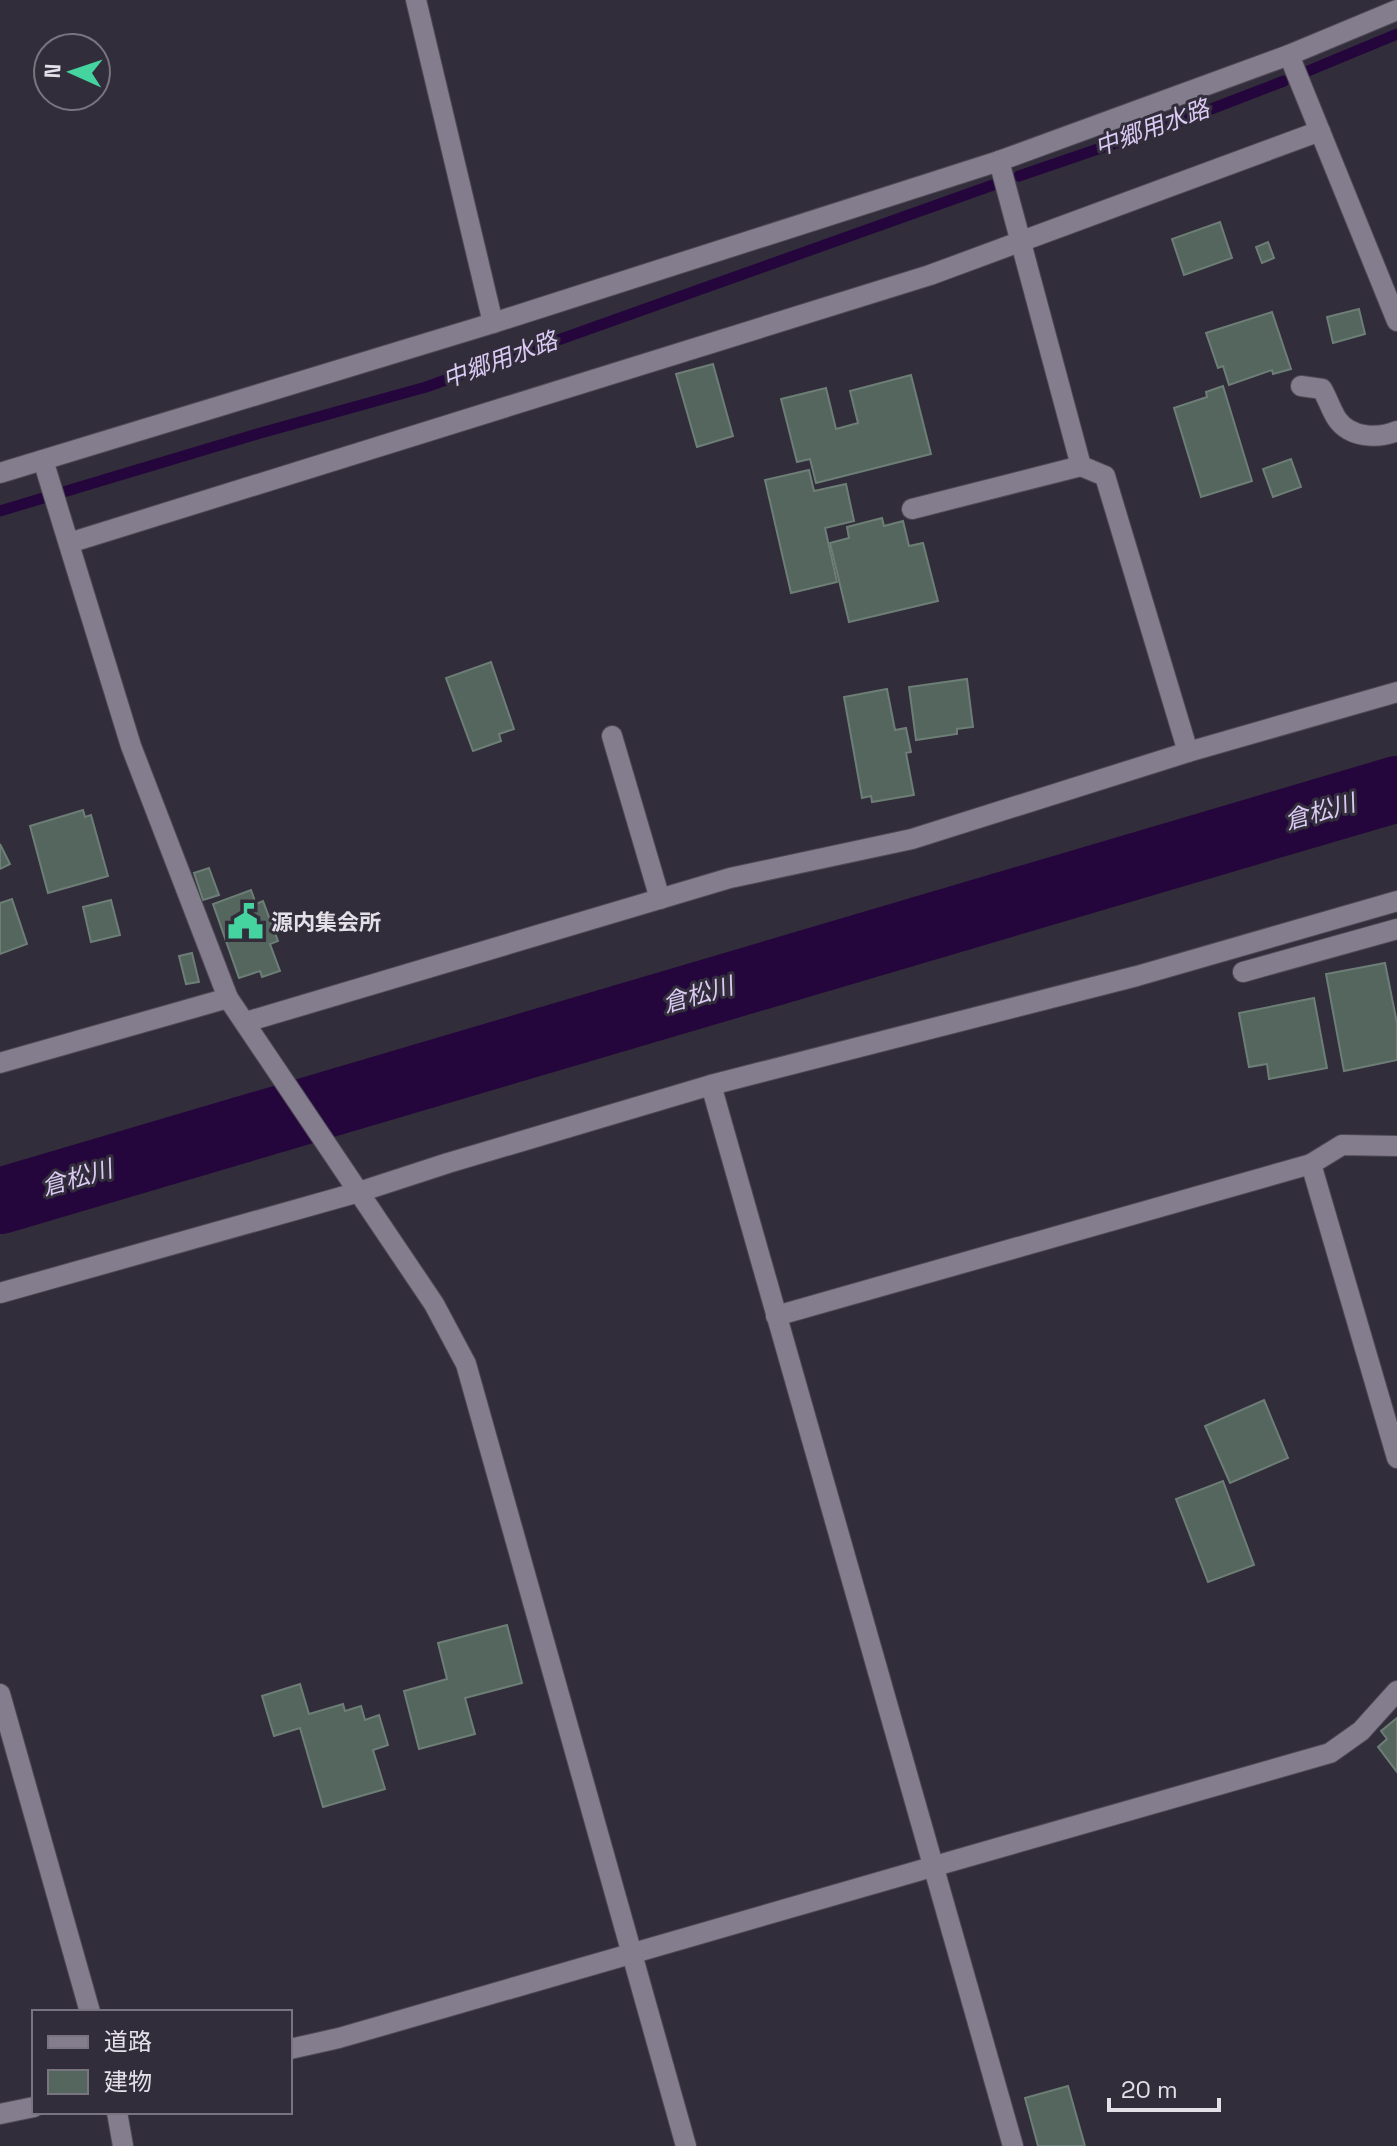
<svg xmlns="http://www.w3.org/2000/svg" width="1397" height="2146" viewBox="0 0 1397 2146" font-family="'Space Grotesk','Noto Sans JP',sans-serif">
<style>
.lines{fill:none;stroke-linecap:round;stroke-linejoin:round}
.stream{stroke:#24063d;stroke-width:11}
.river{stroke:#24063d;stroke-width:66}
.building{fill:#55665e;stroke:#6c7e75;stroke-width:2}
.minor-casing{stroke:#4e4a55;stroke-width:22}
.minor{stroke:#847d8d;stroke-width:20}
.labels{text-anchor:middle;stroke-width:6;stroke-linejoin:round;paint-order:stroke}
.poi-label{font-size:22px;font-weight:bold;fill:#e3e0e8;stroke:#322d3a;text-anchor:start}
.water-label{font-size:24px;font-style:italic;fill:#dbcaf4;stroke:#322d3a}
</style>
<rect width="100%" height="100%" fill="#322d3a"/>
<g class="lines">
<g class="stream">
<path d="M1308 71 1397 34"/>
<path d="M1019 176 1180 121 1284 81"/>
<path d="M0 511 257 434 426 387 993 185"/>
</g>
<path class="river" d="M0 1201 1397 789"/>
</g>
<g class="building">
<path d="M1220 222 1232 258 1184 275 1172 239Z"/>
<path d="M1268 242 1274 258 1262 263 1256 247Z"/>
<path d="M1359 309 1365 334 1333 343 1327 317Z"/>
<path d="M1272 312 1291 369 1273 374 1272 370 1229 385 1223 366 1218 368 1206 333Z"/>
<path d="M713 364 733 436 697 447 676 374Z"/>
<path d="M911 375 931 454 816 483 810 459 797 462 781 399 826 388 836 429 858 423 850 391Z"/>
<path d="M1223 386 1252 481 1201 497 1174 408 1207 397 1206 392Z"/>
<path d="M1291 459 1301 487 1273 497 1263 469Z"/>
<path d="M809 470 814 491 846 484 854 521 825 528 837 582 791 593 765 480Z"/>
<path d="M882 518 884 526 903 521 909 546 923 543 938 601 849 622 830 543 849 538 847 527Z"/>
<path d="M491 662 514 729 499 734 501 741 473 751 446 678Z"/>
<path d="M967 679 973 727 957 729V734L916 740 909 687Z"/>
<path d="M887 689 895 730 906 728 911 752 906 753 914 795 872 802 871 796 862 798 844 697Z"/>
<path d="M83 810 85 817 91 815 108 876 48 893 30 826Z"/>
<path d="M0 844 10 864 0 869Z"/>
<path d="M209 868 219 895 203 900 194 873Z"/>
<path d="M251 890 256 904 263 901 278 941 270 944 280 971 262 977 260 971 239 978 213 904Z"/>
<path d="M12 899 27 944 0 954V903Z"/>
<path d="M111 900 120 935 91 942 83 907Z"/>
<path d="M192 953 199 982 186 984 179 956Z"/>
<path d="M1385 963 1397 1023V1060L1344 1071 1326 974Z"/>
<path d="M1314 998 1327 1068 1269 1079 1267 1064 1249 1067 1239 1013Z"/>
<path d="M1264 1400 1288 1458 1230 1483 1205 1426Z"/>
<path d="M1223 1481 1254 1565 1208 1582 1176 1499Z"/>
<path d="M507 1625 522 1683 465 1698 475 1734 419 1749 404 1691 447 1679 438 1643Z"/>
<path d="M300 1684 309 1714 343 1704 345 1711 361 1706 365 1720 379 1715 388 1745 373 1750 385 1789 323 1807 300 1728 274 1736 262 1696Z"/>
<path d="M1397 1718V1772L1378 1747 1387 1739 1381 1731Z"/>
<path d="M1068 2086 1085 2146H1038L1025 2098Z"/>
</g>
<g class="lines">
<defs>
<g id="minor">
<path d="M416 0 493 323"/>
<path d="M1289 55 1397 321"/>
<path d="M999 161 1081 466 1105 476 1188 752"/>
<path d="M1301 386 1322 389C1328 399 1331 410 1337 419 1350 438 1378 439 1397 431"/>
<path d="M43 460 131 746 228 998 434 1304 466 1364 686 2146"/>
<path d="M0 473 493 323 999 161 1289 55 1397 10"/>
<path d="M912 509 1081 466"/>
<path d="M69 543 930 275 1320 131"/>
<path d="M612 736 660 899"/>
<path d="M1243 972 1397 929"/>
<path d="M246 1022 730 878 912 839 1188 752 1397 692"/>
<path d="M0 1063 228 998"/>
<path d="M711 1085 1013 2146"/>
<path d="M1397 1146 1342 1145 1311 1164 1397 1458"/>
<path d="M0 1293 359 1192 448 1163 711 1085 1137 976 1397 901"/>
<path d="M776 1316 1311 1164"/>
<path d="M0 1694 90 2012"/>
<path d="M290 2049 339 2038C670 1944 999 1846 1330 1753L1361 1731 1397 1691"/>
<path d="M117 2112 123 2146"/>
<path d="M0 2114 34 2107"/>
</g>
</defs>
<use href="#minor" class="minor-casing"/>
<use href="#minor" class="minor"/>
</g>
<defs>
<symbol id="civic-bare" viewBox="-9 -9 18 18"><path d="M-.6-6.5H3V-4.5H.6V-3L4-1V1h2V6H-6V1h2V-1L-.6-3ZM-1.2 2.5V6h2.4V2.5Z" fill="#45d49f" stroke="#322d3a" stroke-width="2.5" paint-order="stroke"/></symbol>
</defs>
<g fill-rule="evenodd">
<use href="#civic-bare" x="220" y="896" width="51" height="51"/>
</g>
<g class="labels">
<g class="poi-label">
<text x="271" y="930">源内集会所</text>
</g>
<g class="water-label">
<text transform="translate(1152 128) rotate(-20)" y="8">中郷用水路</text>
<text transform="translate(500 360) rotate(-20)" y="8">中郷用水路</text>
<text transform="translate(1320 812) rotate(-16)" y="8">倉松川</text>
<text transform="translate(698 995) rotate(-16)" y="8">倉松川</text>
<text transform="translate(77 1178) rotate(-16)" y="8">倉松川</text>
</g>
</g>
<rect x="32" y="2010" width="260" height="104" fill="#322d3a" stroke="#797580" stroke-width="2"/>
<rect x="48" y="2036" width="40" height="12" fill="#847d8d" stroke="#797580" stroke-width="2"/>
<text x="104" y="2050" font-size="24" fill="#e3e0e8">道路</text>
<rect x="48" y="2070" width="40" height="24" fill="#55665e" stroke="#797580" stroke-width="2"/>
<text x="104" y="2090" font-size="24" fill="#e3e0e8">建物</text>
<g transform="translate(72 72) rotate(273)"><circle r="38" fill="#322d3a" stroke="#797580" stroke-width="2"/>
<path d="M0-6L14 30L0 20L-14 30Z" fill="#45d49f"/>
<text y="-12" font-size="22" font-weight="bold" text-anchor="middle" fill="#e3e0e8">N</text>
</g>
<path d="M1109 2098v12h110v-12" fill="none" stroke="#e3e0e8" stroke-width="4"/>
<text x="1121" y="2098" font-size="24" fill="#e3e0e8" stroke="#322d3a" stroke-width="6" paint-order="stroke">20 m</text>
</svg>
